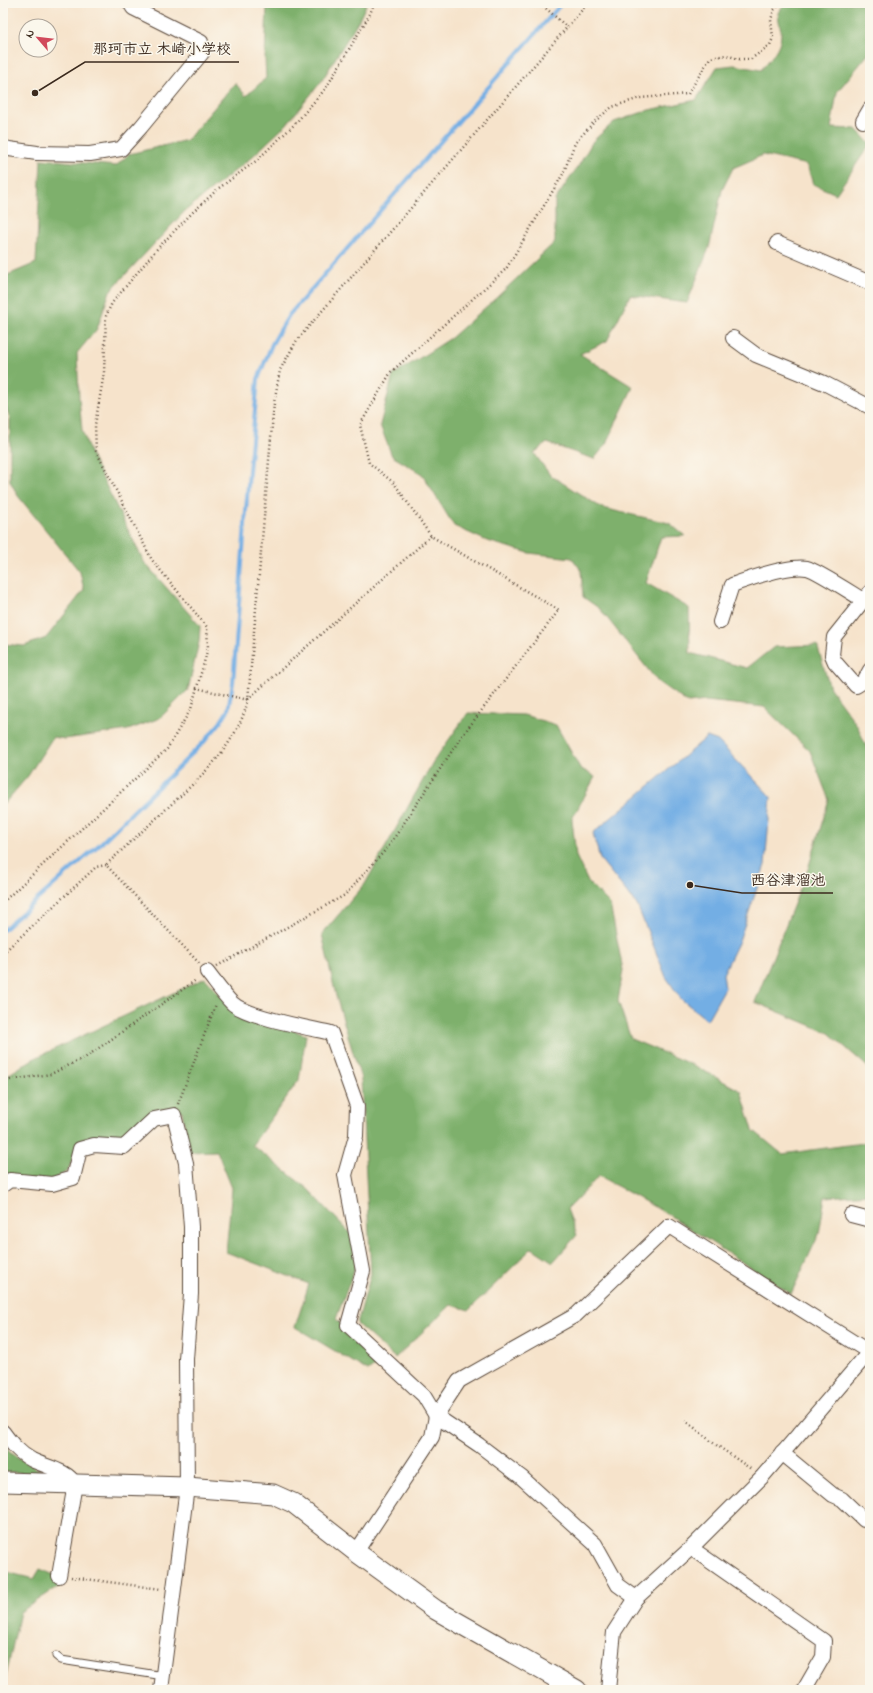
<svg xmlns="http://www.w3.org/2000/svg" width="873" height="1693" viewBox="0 0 873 1693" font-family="'Indie Flower','Klee One',sans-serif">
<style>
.forest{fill:#7eb06c;stroke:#5c6d45}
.water{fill:#73aee4;stroke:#576c81}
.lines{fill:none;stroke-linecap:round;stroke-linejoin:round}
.stream{stroke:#73aee4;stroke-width:4}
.lane-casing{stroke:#574638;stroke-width:9}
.street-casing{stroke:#574638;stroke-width:16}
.secondary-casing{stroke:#574638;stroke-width:21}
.path{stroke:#574638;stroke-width:2.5;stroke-dasharray:1 3;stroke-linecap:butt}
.lane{stroke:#fff;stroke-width:7}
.street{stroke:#fff;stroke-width:14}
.secondary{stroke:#fff;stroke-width:19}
.leader{fill:none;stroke:#3b2a1e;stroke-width:1.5}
.callout-dot{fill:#3b2a1e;stroke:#fbf7ec;stroke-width:1.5}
.callout-label{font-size:15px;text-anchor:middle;font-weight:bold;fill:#3b2a1e;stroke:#fbf7ec;stroke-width:3;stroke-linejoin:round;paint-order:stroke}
</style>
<rect width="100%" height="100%" fill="#fbf7ec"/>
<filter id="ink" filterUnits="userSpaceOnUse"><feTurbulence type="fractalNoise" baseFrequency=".025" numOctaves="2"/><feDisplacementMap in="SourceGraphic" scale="8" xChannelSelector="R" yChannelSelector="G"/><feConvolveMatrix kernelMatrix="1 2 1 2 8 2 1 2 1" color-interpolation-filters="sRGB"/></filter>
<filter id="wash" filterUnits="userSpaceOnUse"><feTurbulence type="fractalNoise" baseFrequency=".012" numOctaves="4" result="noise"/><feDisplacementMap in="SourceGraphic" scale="16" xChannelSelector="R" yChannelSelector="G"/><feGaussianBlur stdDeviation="0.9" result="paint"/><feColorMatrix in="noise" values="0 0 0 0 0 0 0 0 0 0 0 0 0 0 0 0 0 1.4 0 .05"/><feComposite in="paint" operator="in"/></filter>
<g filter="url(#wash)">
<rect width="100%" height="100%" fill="#f6e3cb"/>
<g class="forest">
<path d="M267 3H367L360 18 321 82 286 125 252 157 185 211 110 291 97 329 77 353 79 398 82 430 91 455 144 562 200 626 199 642 188 690 160 718 128 730 65 739 53 737 28 776 3 805V644L24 646 46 638 84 590 80 572 18 496 10 481V419L6 407 3 403V277L36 263 41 159 116 166 129 154 187 140 235 83 246 96 266 78 265 59Z"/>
<path d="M792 3H870V52L837 92 831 128 856 129 870 144 836 194 813 184 807 165 763 155 733 168 722 190 709 248 687 303 630 295 607 341 580 354 633 387 605 446 594 459 547 443 534 453 550 475 602 508 669 523 685 536 661 537 646 583 689 608 690 653 747 668 774 647 817 645 830 688 857 725 870 755V1069L829 1033 755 1002 808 869 829 800 810 751 764 707 706 701 688 703 658 682 600 609 583 597 581 570 572 558 529 553 487 541 454 526 422 474 392 456 380 425 393 375 451 338 496 298 555 242V200L579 165 593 141 614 122 649 110 696 100 717 67 734 65 761 70C769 60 781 48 781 34 781 27 778 20 778 12L784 6Z"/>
<path d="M468 713 524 715 556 725 580 768 595 777 572 819 576 856 588 882 610 904 623 970 618 1001 631 1039 695 1066 741 1091 753 1130 782 1154 870 1142V1194L825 1197 819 1234 791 1294 669 1215 599 1176 567 1209 577 1235 553 1262 532 1248 469 1310 451 1305 395 1358 357 1324 371 1274 361 1079 336 996 322 934 365 884 433 762Z"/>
<path d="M205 978 233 1009 306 1035 299 1080 252 1145 308 1189 353 1236 357 1262 336 1319 378 1363 368 1371 295 1327 309 1284 226 1252 232 1188 217 1151 189 1152 182 1111 160 1109 120 1138 79 1140 68 1171 52 1180 3 1178V1078L33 1059Z"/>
<path d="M3 1440 9 1452 44 1473 3 1472Z"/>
<path d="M3 1553 8 1555 6 1572 34 1579 40 1569 59 1577 61 1585 20 1612 3 1690Z"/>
</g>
<path class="water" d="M707 737 718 741 771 797 765 865 739 941 723 974 725 988 707 1020 681 999 666 977 637 905 600 859 593 833Z"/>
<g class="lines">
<path class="stream" d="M3 930 101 843 204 742 220 723 228 710 233 683 249 471 258 379 272 344 289 315 562 3"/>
</g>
</g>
<g filter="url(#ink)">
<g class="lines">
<defs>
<path id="lane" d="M56 1656 61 1660 164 1676"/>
<g id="street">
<path d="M863 121 870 109"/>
<path d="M3 147 9 149 37 153 90 154 121 149 141 127 202 53 201 42 133 8 130 3"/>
<path d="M777 243 870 283"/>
<path d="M733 338 756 355 824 383 870 407"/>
<path d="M870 592 834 637 832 655 835 662 856 686 864 681 870 670"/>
<path d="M720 622 732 585C751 578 788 565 807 568 816 570 853 594 863 600"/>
<path d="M207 972C215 982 223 994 232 1003 246 1017 310 1028 331 1033L357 1106 356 1136 345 1175 363 1271 348 1325 424 1396 436 1416 479 1445 521 1477 595 1544 618 1585 636 1598"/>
<path d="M3 1185 10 1180 52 1184 73 1178 80 1149 94 1145 124 1147 154 1119 174 1115 186 1163 191 1227V1294L186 1359 187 1487 161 1690"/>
<path d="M851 1215 870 1220"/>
<path d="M3 1432C11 1443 19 1453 32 1460 46 1467 67 1470 75 1484L59 1576"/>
<path d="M782 1453 833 1495 842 1499 864 1520"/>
<path d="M691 1548 824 1641 823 1657 804 1690"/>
<path d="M356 1552 432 1437 436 1416 459 1381 576 1315 669 1226 869 1352"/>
<path d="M608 1690 614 1632 636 1598 691 1548 762 1477 870 1351"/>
</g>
<path id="secondary" d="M3 1482 187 1487 273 1494 293 1503 356 1552 436 1610 577 1690"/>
</defs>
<use href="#lane" class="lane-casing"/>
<use href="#street" class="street-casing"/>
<use href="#secondary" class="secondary-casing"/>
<g class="path">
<path d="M540 3 567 27"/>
<path d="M196 688 248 700"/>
<path d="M248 699 431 536"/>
<path d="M3 902 167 749 191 709 208 648 207 627 152 560 96 451 95 425 104 373 106 316 112 303 157 249 192 213 219 188 256 161 294 125 326 88 370 14 374 3"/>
<path d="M3 953 96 867 106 865"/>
<path d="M199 963 106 865C125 847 145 829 164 811 198 780 237 746 248 700L274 403 280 370 297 340 588 3"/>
<path d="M217 966 345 895 388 847 462 736 559 610 431 536 394 483 369 463 360 425 391 372 506 269 563 174 575 143 594 122 612 107 640 98 688 94 710 58 726 55 739 59H751L770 45 773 38 771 20 774 10 781 3"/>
<path d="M3 1084 10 1080 51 1074 86 1057 196 980"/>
<path d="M178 1104 216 1004"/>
<path d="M685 1420 712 1442 751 1469"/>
<path d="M71 1577 161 1589"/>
</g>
<use href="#lane" class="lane"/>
<use href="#street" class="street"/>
<use href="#secondary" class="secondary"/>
</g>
</g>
<path class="leader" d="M35 93L85 62H239M690 885L742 893H833"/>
<g class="callout-dot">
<circle cx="35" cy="93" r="4"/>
<circle cx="690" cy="885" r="4"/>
</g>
<g class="callout-label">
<text x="162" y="54">那珂市立 木崎小学校</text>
<text x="788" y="885">西谷津溜池</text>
</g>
<rect width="873" height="1693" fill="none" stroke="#fbf7ec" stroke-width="16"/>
<g transform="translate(38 38) rotate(298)"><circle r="19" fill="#fbf7ec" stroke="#aea59a"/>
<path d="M0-3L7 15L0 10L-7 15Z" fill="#d1495b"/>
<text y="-6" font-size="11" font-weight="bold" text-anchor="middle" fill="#3b2a1e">N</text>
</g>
</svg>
